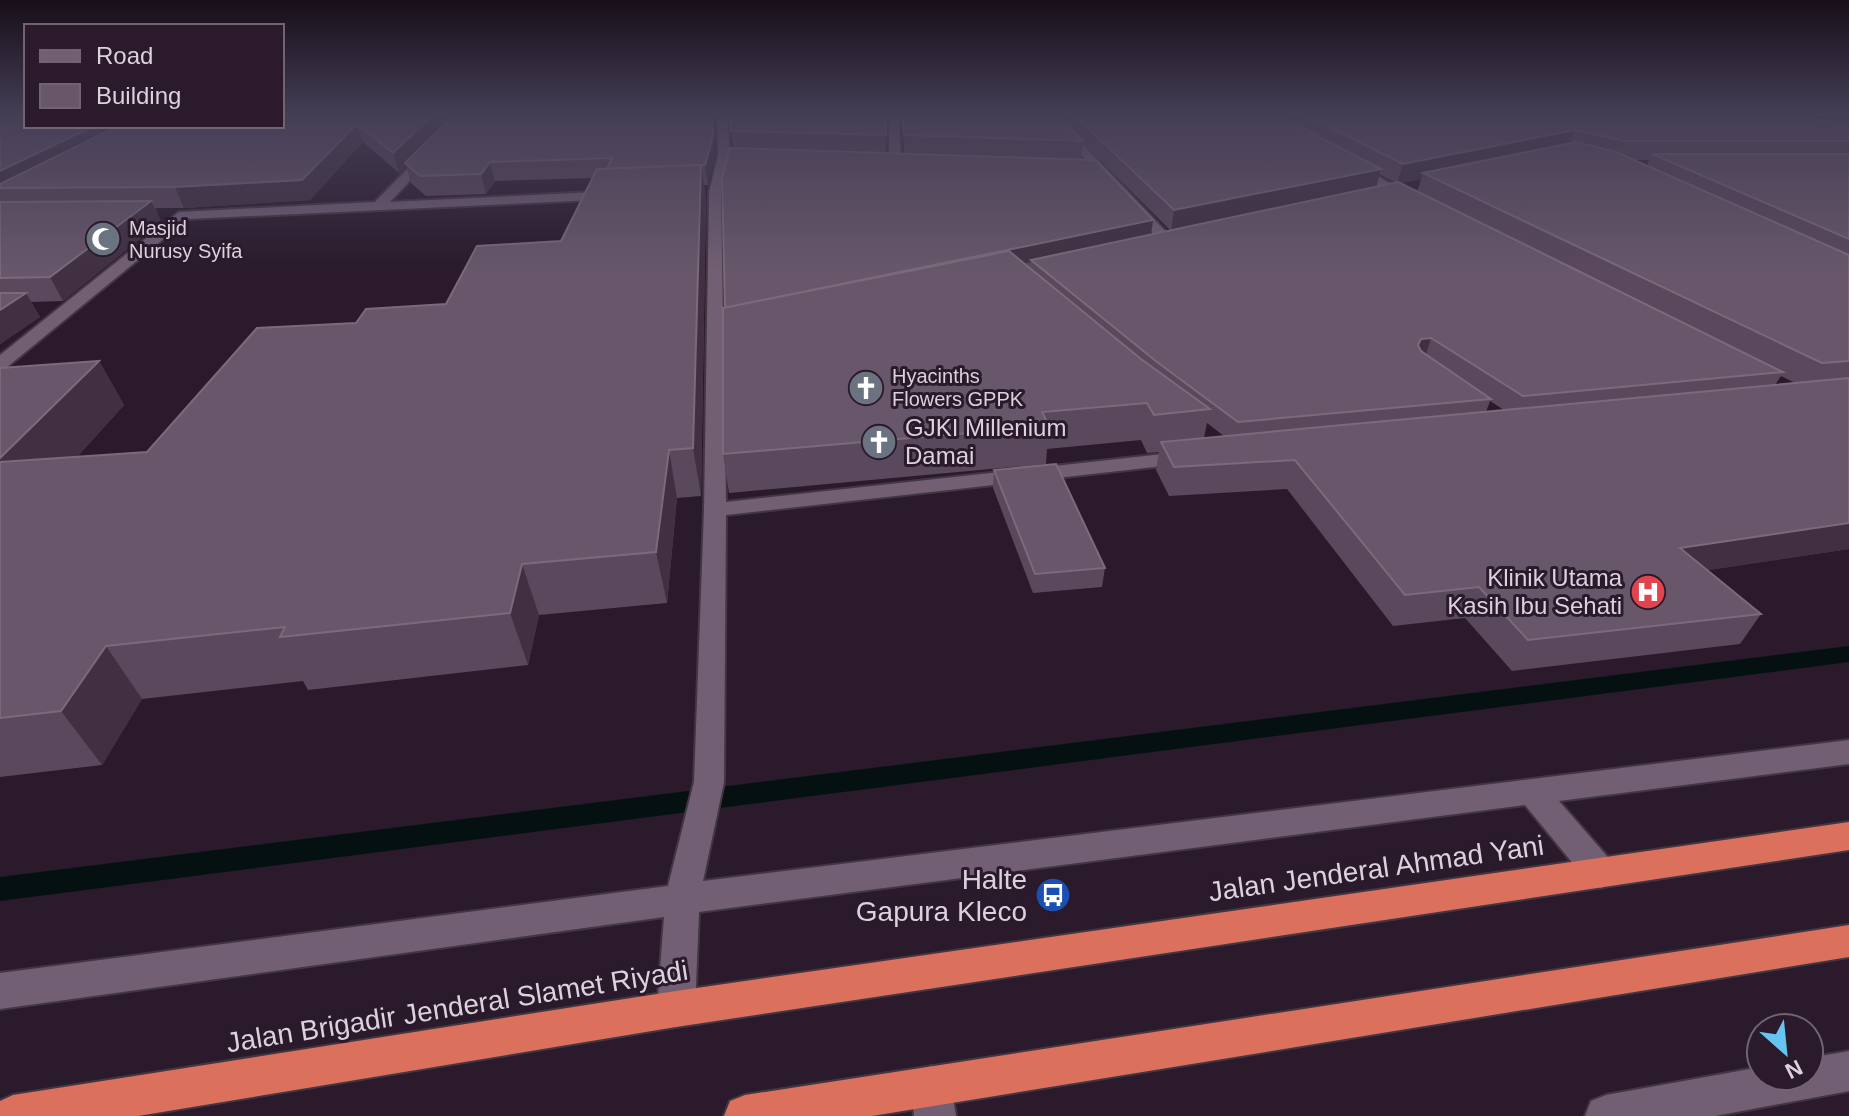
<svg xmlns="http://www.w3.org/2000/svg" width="1849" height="1116" viewBox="0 0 1849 1116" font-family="Arial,sans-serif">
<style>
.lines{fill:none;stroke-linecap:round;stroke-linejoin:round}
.stream{fill:#051111;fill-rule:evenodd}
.river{fill:#051111;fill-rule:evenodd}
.minor-casing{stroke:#423643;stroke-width:4}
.highway-casing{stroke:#423643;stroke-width:4}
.minor{fill:#725f74;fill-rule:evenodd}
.highway{fill:#db715d;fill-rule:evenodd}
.wall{fill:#5a485c;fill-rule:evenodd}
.shaded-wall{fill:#413042}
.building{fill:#68576a;stroke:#7a6a7c;stroke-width:2}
.labels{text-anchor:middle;stroke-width:6;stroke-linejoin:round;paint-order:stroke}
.far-poi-label{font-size:20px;fill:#dcd1dd;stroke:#2a1a2b;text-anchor:start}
.poi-label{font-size:24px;fill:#dcd1dd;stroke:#2a1a2b;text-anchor:start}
.near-street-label{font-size:28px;fill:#dcd1dd;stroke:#2a1a2b}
.near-poi-label{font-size:28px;fill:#dcd1dd;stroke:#2a1a2b;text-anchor:end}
</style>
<rect width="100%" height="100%" fill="#2a1a2b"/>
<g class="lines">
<path class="stream" d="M1849 646V662L0 901V877Z"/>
<path class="river" d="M1781 114H1849V136L1788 125Z"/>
<defs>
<g id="minor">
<path d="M461 114H472L390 202 616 191 622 195 616 199 188 219 6 368 0 369V355L179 212 375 202Z"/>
<path d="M717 114H727L730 155 721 192 726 502 1190 451 1200 457 1190 463 726 515 724 782 703 881 1849 740V764L1559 801 1613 863 1618 873 1613 883 1601 888 1589 883 1525 805 699 912 695 1009 689 1022 676 1027 663 1022 657 1009 664 917 0 1009V973L668 886 694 782 704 510 709 192 718 155Z"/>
<path d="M894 116 899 119 901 161 895 165 889 161V119Z"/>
<path d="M1056 124H1064L1172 238V244H1162L1056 128Z"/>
<path d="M1344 163H1352L1422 200 1410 203 1344 169Z"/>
<path d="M1849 1051V1091L1715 1116H1585L1591 1101 1606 1095 1761 1067V1076H1809V1058Z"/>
<path d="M931 1066 945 1072 951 1086 956 1116H914L911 1086 917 1072Z"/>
</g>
<g id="highway">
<path d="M1849 822V850L676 1027 138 1116H0V1101L13 1095 676 991Z"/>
<path d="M1849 925V957L872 1116H724L730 1101 745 1095Z"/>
</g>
</defs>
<use href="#minor" class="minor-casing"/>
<use href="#highway" class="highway-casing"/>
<use href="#minor" class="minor"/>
<use href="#highway" class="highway"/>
</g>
<g class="wall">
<path d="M0 114 447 121 455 114H713L715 155 708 185H704L706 199 701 496 677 498 667 603 539 615 528 665 308 690 303 681 142 699 102 765 0 777V368L99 361 124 405 77 457 147 452 356 323 446 304 561 241 593 178 495 181 486 194 426 196 411 183 406 166 399 173 363 142 310 200 184 208H155L161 222 63 301 31 302 40 317 0 344Z"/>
<path d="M729 114H895L886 119V153L904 154 902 119 896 114H1849V549L1708 570 1761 614 1740 644 1512 671 1465 618 1393 626 1287 489 1169 496 1156 470 1159 452 1147 453 1141 440 1047 449 1046 464 729 493 723 454 725 308 733 148ZM1806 115H1827L1824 120ZM1083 143 1170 230 1151 234 1081 159ZM1633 160H1649L1647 166ZM1379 174 1396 183 1376 187ZM1421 179 1417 192 1400 183ZM1781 376 1795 383 1775 385ZM1490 401 1504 410 1486 412ZM1207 423 1224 436 1204 438Z"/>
<path d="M994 470 1105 568 1102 587 1033 593 993 488Z"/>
</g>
<g class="shaded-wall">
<path d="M434 114H445L448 123 405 163 406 166 399 173 393 153Z"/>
<path d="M712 114 714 121 715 155 708 185 705 165Z"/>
<path d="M886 114H895L886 119V154Z"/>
<path d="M357 124 363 142 310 200 184 208 175 187Z"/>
<path d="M94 126H139L0 188V171Z"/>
<path d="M1575 130 1568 148 1423 173 1421 179 1397 184 1403 164Z"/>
<path d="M490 162 495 181 486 194 481 174Z"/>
<path d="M701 165 706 199 701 496 693 448Z"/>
<path d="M1381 169 1376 189 1171 232 1174 210Z"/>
<path d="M151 201 161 222 63 301 50 277Z"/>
<path d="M1153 220 1151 236 1031 260V262L727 326 725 309Z"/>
<path d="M26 293 40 317 0 344V310Z"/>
<path d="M1431 338 1425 358 1418 345 1421 339Z"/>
<path d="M99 361 124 405 28 511 0 469V458Z"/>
<path d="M669 450 677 498 667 603 656 552Z"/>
<path d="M1849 523V549L1663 577 1680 548Z"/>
<path d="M522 564 539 615 528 665 510 613Z"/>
<path d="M106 646 142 699 102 765 61 711Z"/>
</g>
<g class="building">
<path d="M0 114H26V126H94L0 171Z"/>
<path d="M282 114H434L393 153 357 124 302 180 175 187 0 188V184L118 126H282Z"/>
<path d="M455 114H712L713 136 705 165 607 169 612 158 490 162 481 174 420 176 405 163Z"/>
<path d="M729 114H886V135L731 131Z"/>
<path d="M902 114H1057L1083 141 904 135Z"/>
<path d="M1073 114H1276L1381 169 1174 210Z"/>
<path d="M1302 114H1802L1849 128V141H1624L1575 130 1403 164Z"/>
<path d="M1576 142 1616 152 1849 255V361L1822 363 1423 173Z"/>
<path d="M730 148 1095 160 1153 220 725 308 722 178Z"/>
<path d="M1652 154H1849V239Z"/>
<path d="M701 165 693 448 669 450 656 552 522 564 510 613 280 637 285 627 106 646 61 711 0 718V462L147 452 257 328 356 323 366 309 446 304 477 246 561 241 597 169Z"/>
<path d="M1398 182 1783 372 1523 396 1431 338 1421 339 1418 345 1421 351 1491 399 1238 422 1157 362 1031 260Z"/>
<path d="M151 201 50 277 0 278V202Z"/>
<path d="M1009 251 1141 359 1210 409 1154 415 1147 403 1042 412 1049 426 723 454V308Z"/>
<path d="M0 293H26L0 310Z"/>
<path d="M99 361 0 458V368Z"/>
<path d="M1849 378V523L1680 548 1761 614 1528 640 1479 587 1405 595 1295 460 1174 467 1161 442Z"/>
<path d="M1056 464 1105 568 1035 574 994 470Z"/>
</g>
<linearGradient id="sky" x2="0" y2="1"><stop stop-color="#170e18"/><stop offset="0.42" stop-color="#443e55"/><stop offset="1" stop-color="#443e55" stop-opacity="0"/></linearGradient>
<rect width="1849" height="270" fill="url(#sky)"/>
<defs>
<symbol id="mosque-disc" viewBox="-11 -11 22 22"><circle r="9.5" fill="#6b7280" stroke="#2a1a2b"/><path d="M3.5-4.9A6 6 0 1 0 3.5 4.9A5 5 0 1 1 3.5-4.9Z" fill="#fff"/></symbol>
<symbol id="church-disc" viewBox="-11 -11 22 22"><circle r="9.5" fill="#6b7280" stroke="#2a1a2b"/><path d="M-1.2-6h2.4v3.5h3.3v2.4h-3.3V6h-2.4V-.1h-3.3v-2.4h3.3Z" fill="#fff"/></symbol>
<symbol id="hospital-disc" viewBox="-11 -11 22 22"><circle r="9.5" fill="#e0444e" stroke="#2a1a2b"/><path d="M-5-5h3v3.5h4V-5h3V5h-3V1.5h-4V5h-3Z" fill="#fff"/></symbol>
<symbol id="bus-disc" viewBox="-11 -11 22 22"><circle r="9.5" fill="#1a4fb4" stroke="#2a1a2b"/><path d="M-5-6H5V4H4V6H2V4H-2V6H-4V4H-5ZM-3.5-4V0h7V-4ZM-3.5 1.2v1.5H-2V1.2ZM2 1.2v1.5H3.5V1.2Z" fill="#fff"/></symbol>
</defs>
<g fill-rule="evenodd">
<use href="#mosque-disc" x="83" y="219" width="40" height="40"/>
<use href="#church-disc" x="846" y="368" width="40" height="40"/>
<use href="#church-disc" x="859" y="422" width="40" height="40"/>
<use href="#hospital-disc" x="1628" y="572" width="40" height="40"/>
<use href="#bus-disc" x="1033" y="875" width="40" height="40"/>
</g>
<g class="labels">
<g class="far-poi-label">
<text x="129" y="235">Masjid<tspan x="129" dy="23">Nurusy Syifa</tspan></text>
<text x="892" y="383">Hyacinths<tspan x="892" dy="23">Flowers GPPK</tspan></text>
</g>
<g class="poi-label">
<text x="905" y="436">GJKI Millenium<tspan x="905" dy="28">Damai</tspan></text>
<text x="1622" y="586" text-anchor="end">Klinik Utama<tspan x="1622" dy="28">Kasih Ibu Sehati</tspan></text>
</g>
<g class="near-street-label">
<text transform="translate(1376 868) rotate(-8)" y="10">Jalan Jenderal Ahmad Yani</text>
<text transform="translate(457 1006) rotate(-9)" y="10">Jalan Brigadir Jenderal Slamet Riyadi</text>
</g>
<g class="near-poi-label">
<text x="1027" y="889">Halte<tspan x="1027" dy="32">Gapura Kleco</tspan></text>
</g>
</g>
<rect x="24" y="24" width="260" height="104" fill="#2a1a2b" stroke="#716372" stroke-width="2"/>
<rect x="40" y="50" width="40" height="12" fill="#725f74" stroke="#716372" stroke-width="2"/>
<text x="96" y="64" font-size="24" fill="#dcd1dd">Road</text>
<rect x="40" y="84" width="40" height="24" fill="#68576a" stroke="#716372" stroke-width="2"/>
<text x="96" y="104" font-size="24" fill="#dcd1dd">Building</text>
<g transform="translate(1785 1052) rotate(153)"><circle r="38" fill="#2a1a2b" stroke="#716372" stroke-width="2"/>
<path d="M0-6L14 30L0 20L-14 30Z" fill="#67c4f0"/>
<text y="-12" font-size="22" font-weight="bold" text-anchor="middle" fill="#dcd1dd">N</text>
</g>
</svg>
